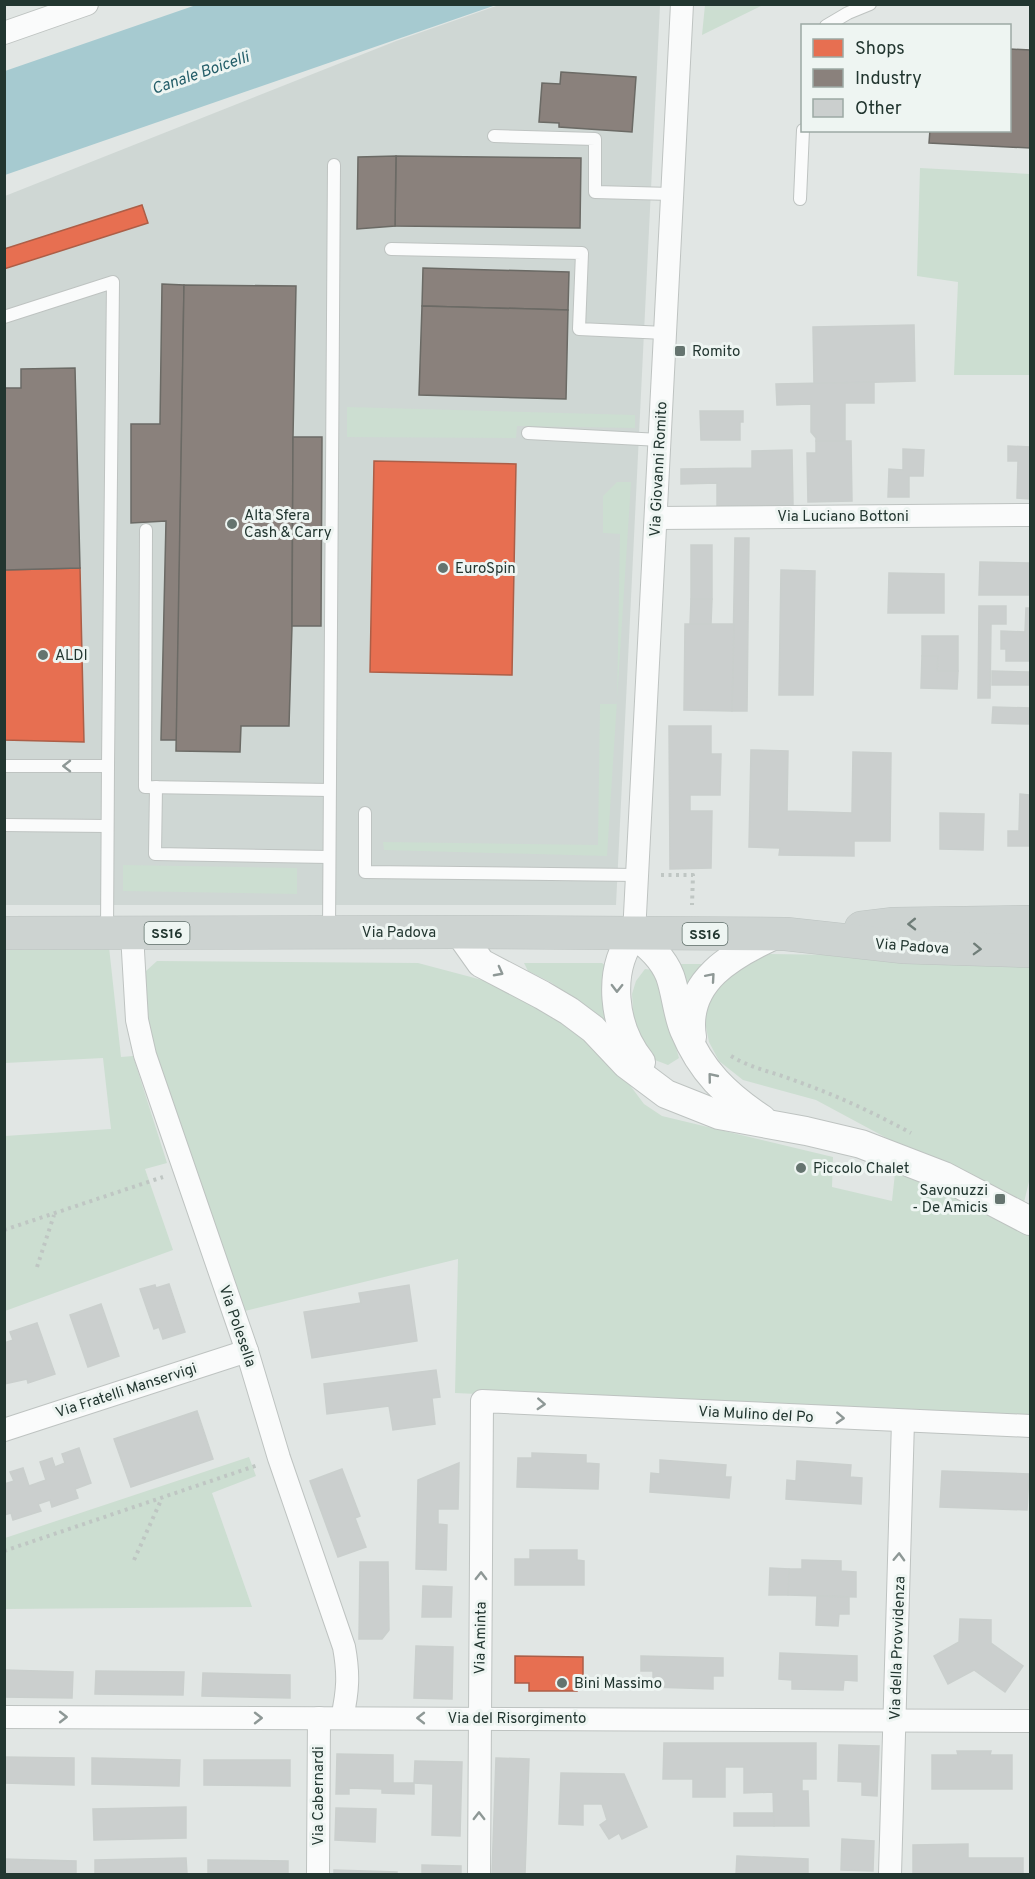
<svg xmlns="http://www.w3.org/2000/svg" width="1035" height="1879" viewBox="0 0 1035 1879" font-family="Overpass,sans-serif">
<style>
.built{fill:#cfd7d4}
.green{fill:#ccded1}
.water{fill:#a6cad0}
.shops{fill:#e76f51;stroke:#ac5e47;stroke-width:1.5}
.industry{fill:#8a817c;stroke:#6b6a65;stroke-width:1.5}
.building{fill:#cbcfce;stroke:#cacfcd;stroke-width:1.5}
.lines{fill:none;stroke-linecap:round;stroke-linejoin:round}
.service-casing{stroke:#bec3c1;stroke-width:14}
.minor-casing{stroke:#bec3c1;stroke-width:24}
.tertiary-casing{stroke:#bec3c1;stroke-width:30}
.primary-casing{stroke:#bcc3c0;stroke-width:34}
.path{stroke:#bfc6c3;stroke-width:4;stroke-dasharray:3 4.5;stroke-linecap:butt}
.service{stroke:#fafbfb;stroke-width:12}
.minor{stroke:#fafbfb;stroke-width:22}
.tertiary{stroke:#fafbfb;stroke-width:28}
.primary{stroke:#cdd3d1;stroke-width:33}
.oneway{stroke:#8e9896}
.oneway2{stroke:#6f7d78}
.poi-dot{fill:#65746f;stroke:#eef5f2;stroke-width:2}
.labels{text-anchor:middle;stroke-width:6;stroke-linejoin:round;paint-order:stroke}
.shield{fill:#eef5f2;stroke:#5f6f6a;stroke-width:1.5}
.shield-label{font-size:14px;font-weight:bold;fill:#223630}
.poi-label{font-size:15px;fill:#223630;stroke:#eef5f2;text-anchor:start}
.street-label{font-size:15px;fill:#223630;stroke:#eef5f2}
.water-label{font-size:16px;font-style:italic;fill:#245e69;stroke:#eef5f2}
</style>
<rect width="100%" height="100%" fill="#e1e6e4"/>
<path class="built" d="M499 5H660L616 905H5V196L396 41Z"/>
<g class="green">
<path d="M705 5V4L763 5 702 35Z"/>
<path d="M920 168 1030 174V375H954L958 282 917 276Z"/>
<path d="M347 407 635 415V428L517 426 516 438 347 437Z"/>
<path d="M617 482H631L607 856 384 850 383 842 598 845 600 704H617L620 534 603 533V496Z"/>
<path d="M123 865 297 868V894L123 891Z"/>
<path d="M5 947H109L121 1057 133 1056 167 1163 145 1169 173 1250 5 1311V1136L111 1129 103 1058 5 1063Z"/>
<path d="M769 954 1030 958V1177L1022 1211 816 1100 743 1080 719 1061 709 1042 705 1022V1002L739 966Z"/>
<path d="M157 961 418 963 501 985 582 1033 623 1076 644 1104 662 1116 833 1157 832 1187 892 1201 895 1173 944 1191 1030 1233V1419L455 1393 458 1259 241 1312 148 1045 144 995 146 971Z"/>
<path d="M524 963H602L608 968V1017L602 1021 552 983 528 971Z"/>
<path d="M678 964H706L689 992Z"/>
<path d="M645 969 654 970 679 1058 668 1065 655 1060 634 1024 632 994 636 981Z"/>
<path d="M249 1457 256 1476 212 1493 252 1607 5 1609V1538Z"/>
</g>
<path class="water" d="M199 4H496V5L5 175V71Z"/>
<g class="shops">
<path d="M142 205 148 223 4 269V249Z"/>
<path d="M374 461 516 464 512 675 370 672Z"/>
<path d="M80 568 84 742 4 740V570Z"/>
<path d="M515 1656 583 1657V1682L577 1681V1691H529V1683H515Z"/>
</g>
<g class="industry">
<path d="M1010 49 1030 50V148L929 143 930 130H1010Z"/>
<path d="M561 72 636 77 632 132 559 127V123L539 122 542 83 560 84Z"/>
<path d="M396 156 581 158 580 228 395 226Z"/>
<path d="M396 156 395 226 357 229 358 157Z"/>
<path d="M423 268 569 272 568 310 422 306Z"/>
<path d="M162 284 184 285 177 740H161L166 521 131 523V424H160Z"/>
<path d="M184 285 296 286 293 437 292 626 289 726H241L240 752 176 751Z"/>
<path d="M422 306 568 310 566 399 419 395Z"/>
<path d="M75 368 80 568 4 570V388H21V369Z"/>
<path d="M293 437H322L321 626H292Z"/>
</g>
<g class="building">
<path d="M914 325 915 381 814 384 813 327Z"/>
<path d="M874 382V403H845V441H816V438L811 432V404L777 405 776 384Z"/>
<path d="M700 411H743V422H740V440H701Z"/>
<path d="M816 441H851L852 501 808 502 807 453H816Z"/>
<path d="M1008 446 1030 447V499L1017 498 1018 461H1008Z"/>
<path d="M903 449 924 450 923 476H909V497H888L889 469 903 470Z"/>
<path d="M792 450 793 505 717 506V483L681 484V469L752 468V451Z"/>
<path d="M735 538H749L747 711H732Z"/>
<rect x="691" y="545" width="21" height="54"/>
<path d="M980 562 1030 563V595H979Z"/>
<path d="M781 570 815 571 813 695H779Z"/>
<path d="M889 573 944 574V613H888Z"/>
<path d="M691 599H712L711 624H690Z"/>
<path d="M979 606H1006V624H991L990 698H978Z"/>
<path d="M1026 608H1030V661H1006V649H1001V631L1025 632Z"/>
<path d="M685 624H734L732 711 684 710Z"/>
<path d="M922 636H958V671H937L938 656H922Z"/>
<path d="M922 656H938L937 671H958L957 689 921 688Z"/>
<path d="M992 671 1030 672V685H992Z"/>
<path d="M993 707 1030 708V724L992 723Z"/>
<path d="M669 726H711V754H721L720 795H690V811H712L711 868 670 869Z"/>
<path d="M751 750 788 751 787 811 852 813 853 752 891 753 890 841H854V856L779 855 780 848 749 847Z"/>
<path d="M1020 794 1029 795 1030 797V846H1008V831H1019Z"/>
<path d="M940 813 984 814 983 850 940 849Z"/>
<path d="M169 1284 185 1332 163 1339 159 1327 154 1329 140 1289 155 1285 156 1288Z"/>
<path d="M409 1285 417 1341 312 1358 304 1312 361 1303 359 1293Z"/>
<path d="M101 1304 119 1356 88 1367 70 1315Z"/>
<path d="M37 1323 55 1374 28 1383 27 1379 4 1384V1343L13 1340 10 1332Z"/>
<path d="M436 1370 440 1397 432 1398 435 1424 393 1430 389 1406 327 1414 324 1384Z"/>
<path d="M197 1411 213 1459 131 1487 114 1439Z"/>
<path d="M79 1448 91 1483 75 1489 78 1498 52 1507 50 1500 38 1504 41 1511 13 1520 11 1513 4 1515V1484L14 1481 10 1472 23 1468 29 1486 46 1480 40 1462 52 1458 55 1467 65 1463 62 1454Z"/>
<path d="M532 1453 586 1455V1463L599 1464 598 1489 517 1487 518 1458H532Z"/>
<path d="M660 1460 726 1465 725 1477H731L729 1498 650 1492 651 1473 660 1474Z"/>
<path d="M797 1461 851 1465 850 1477 862 1478 861 1504 786 1499 787 1480 796 1481Z"/>
<path d="M459 1463 458 1509H438V1524L447 1525 446 1570 416 1569 418 1480Z"/>
<path d="M342 1469 360 1516 355 1518 366 1547 338 1557 310 1481Z"/>
<path d="M942 1471 1029 1474 1027 1510 940 1507Z"/>
<path d="M530 1550H577V1560L584 1561V1585H515V1559H530Z"/>
<path d="M802 1560 841 1561V1571L856 1572V1597L788 1595 789 1569H802Z"/>
<path d="M360 1562H388L389 1630 382 1639H359Z"/>
<path d="M770 1568 789 1569 788 1595H769Z"/>
<path d="M423 1586 452 1587 451 1617H422Z"/>
<path d="M817 1596 849 1597V1614H839L838 1626 816 1625Z"/>
<path d="M960 1619 991 1620V1643L1023 1666 1005 1692 974 1670 948 1684 934 1656 959 1642Z"/>
<path d="M416 1646 453 1647 452 1699 414 1698Z"/>
<path d="M780 1653 857 1656V1681L844 1680 843 1690 792 1689V1680L779 1679Z"/>
<path d="M641 1656 723 1658V1676H713V1689L653 1687V1671H641Z"/>
<path d="M4 1670 73 1672 72 1698 4 1697Z"/>
<path d="M96 1671 184 1672 183 1695 95 1694Z"/>
<path d="M203 1673 290 1675V1698L202 1696Z"/>
<path d="M664 1743H816V1779H802V1791H808L809 1826H774L773 1792 744 1793V1767H725V1797H693V1779H663Z"/>
<path d="M839 1745 879 1746 877 1796 862 1795V1782L838 1781Z"/>
<path d="M957 1751H991L990 1755H1012V1789H932V1755H958Z"/>
<path d="M337 1754 393 1755V1783H414V1794L382 1793V1789L349 1788V1794H336Z"/>
<path d="M4 1757 74 1758V1785L4 1783Z"/>
<path d="M92 1758 180 1760 179 1786 92 1784Z"/>
<path d="M496 1758 529 1759 525 1874H492Z"/>
<path d="M204 1760H290V1786L204 1785Z"/>
<path d="M415 1761 462 1762 460 1836 432 1835 433 1784 414 1783Z"/>
<path d="M561 1773 624 1774 647 1827 622 1839 619 1833 609 1839 600 1825 607 1820 602 1804H583V1825L559 1824Z"/>
<path d="M186 1807V1838L94 1840 93 1809Z"/>
<path d="M336 1808 376 1809 375 1842 335 1840Z"/>
<path d="M734 1813H773L774 1826H734Z"/>
<path d="M842 1839 874 1841 873 1871 841 1870Z"/>
<path d="M968 1844V1858H1023V1874H913V1845Z"/>
<path d="M737 1856 808 1859V1874H736Z"/>
<path d="M186 1858 187 1874H95V1860Z"/>
<path d="M4 1859 76 1861V1874H4Z"/>
<path d="M208 1860 288 1861V1874H208Z"/>
<path d="M422 1865 461 1866V1874H422Z"/>
<path d="M334 1870 397 1872V1874H334Z"/>
</g>
<g class="lines">
<defs>
<g id="service">
<path d="M826 26 848 13 870 4"/>
<path d="M494 136 595 139V192L672 194"/>
<path d="M800 199 803 130"/>
<path d="M391 249 582 253 579 329 665 333"/>
<path d="M4 317 113 282 108 766"/>
<path d="M528 433 660 440"/>
<path d="M146 530 145 787 329 790"/>
<path d="M4 766H108L107 932"/>
<path d="M156 787 155 854 329 857"/>
<path d="M365 813V872L637 875"/>
<path d="M4 825 107 826"/>
<path d="M329 931 334 165"/>
</g>
<g id="minor">
<path d="M4 33 87 4"/>
<path d="M656 518 1030 515"/>
<path d="M132 934 137 1020 145 1055 247 1351 279 1458 344 1647C349 1674 348 1691 342 1718"/>
<path d="M634 934 682 4"/>
<path d="M4 1430 247 1351"/>
<path d="M4 1717 1030 1721"/>
<path d="M318 1874 319 1718"/>
<path d="M479 1874 482 1401 1030 1426"/>
<path d="M890 1874 903 1421"/>
</g>
<g id="tertiary">
<path d="M459 932 481 963 542 995 569 1011 593 1029 626 1064 666 1094 719 1115 806 1131 861 1144 944 1176 1030 1221"/>
<path d="M692 1037C683 981 733 954 777 934"/>
<path d="M641 1062C613 1027 606 971 634 934 649 946 663 958 670 976 676 993 677 1013 684 1030 701 1071 726 1095 762 1119"/>
</g>
<g id="primary">
<path d="M861 928 894 924 1030 922"/>
<path d="M4 933 459 932 786 934 905 947 1030 951"/>
</g>
</defs>
<use href="#service" class="service-casing"/>
<use href="#minor" class="minor-casing"/>
<use href="#tertiary" class="tertiary-casing"/>
<use href="#primary" class="primary-casing"/>
<g class="path">
<path d="M661 875H693L692 905"/>
<path d="M731 1056C752 1069 774 1072 796 1081 836 1095 874 1113 911 1133"/>
<path d="M4 1230 163 1177"/>
<path d="M37 1267 54 1215"/>
<path d="M4 1551 258 1465"/>
<path d="M134 1560 162 1498"/>
</g>
<use href="#service" class="service"/>
<use href="#minor" class="minor"/>
<use href="#tertiary" class="tertiary"/>
<use href="#primary" class="primary"/>
</g>
<defs><path id="oneway-chevron" d="M-2-3.5L2.5 0L-2 3.5" fill="none" stroke-width="1.6" stroke-linecap="round" stroke-linejoin="round" transform="scale(1.5)"/></defs>
<g class="oneway">
<use href="#oneway-chevron" transform="translate(67 766) rotate(180)"/>
<use href="#oneway-chevron" transform="translate(499 972) rotate(28)"/>
<use href="#oneway-chevron" transform="translate(711 977) rotate(-49)"/>
<use href="#oneway-chevron" transform="translate(617 988) rotate(91)"/>
<use href="#oneway-chevron" transform="translate(712 1077) rotate(-129)"/>
<use href="#oneway-chevron" transform="translate(541 1404) rotate(3)"/>
<use href="#oneway-chevron" transform="translate(840 1418) rotate(3)"/>
<use href="#oneway-chevron" transform="translate(899 1557) rotate(-88)"/>
<use href="#oneway-chevron" transform="translate(481 1576) rotate(-89)"/>
<use href="#oneway-chevron" transform="translate(63 1717)"/>
<use href="#oneway-chevron" transform="translate(258 1718)"/>
<use href="#oneway-chevron" transform="translate(421 1718) rotate(-180)"/>
<use href="#oneway-chevron" transform="translate(479 1816) rotate(-90)"/>
</g>
<g class="oneway2">
<use href="#oneway-chevron" transform="translate(912 924) rotate(179)"/>
<use href="#oneway-chevron" transform="translate(977 949) rotate(2)"/>
</g>
<g class="poi-dot">
<rect x="674" y="345" width="12" height="12" rx="3"/>
<circle cx="232" cy="524" r="6"/>
<circle cx="443" cy="568" r="6"/>
<circle cx="43" cy="655" r="6"/>
<circle cx="801" cy="1168" r="6"/>
<rect x="994" y="1193" width="12" height="12" rx="3"/>
<circle cx="562" cy="1683" r="6"/>
</g>
<g class="labels">
<g class="shield">
<rect x="144.5" y="922" width="45" height="22" rx="4.5"/>
<rect x="682.5" y="923" width="45" height="22" rx="4.5"/>
</g>
<g class="shield-label">
<text x="167" y="938">SS16</text>
<text x="705" y="939">SS16</text>
</g>
<g class="poi-label">
<text x="692" y="356">Romito</text>
<text x="244" y="520">Alta Sfera<tspan x="244" dy="17">Cash &amp; Carry</tspan></text>
<text x="455" y="573">EuroSpin</text>
<text x="55" y="660">ALDI</text>
<text x="813" y="1173">Piccolo Chalet</text>
<text x="988" y="1195" text-anchor="end">Savonuzzi<tspan x="988" dy="17">- De Amicis</tspan></text>
<text x="574" y="1688">Bini Massimo</text>
</g>
<g class="street-label">
<text transform="translate(658 469) rotate(-87)" y="5">Via Giovanni Romito</text>
<text x="843" y="521">Via Luciano Bottoni</text>
<text x="399" y="937">Via Padova</text>
<text transform="translate(912 946) rotate(4)" y="5">Via Padova</text>
<text transform="translate(238 1326) rotate(71)" y="5">Via Polesella</text>
<text transform="translate(126 1390) rotate(-18)" y="5">Via Fratelli Manservigi</text>
<text transform="translate(756 1414) rotate(3)" y="5">Via Mulino del Po</text>
<text transform="translate(480 1638) rotate(-89)" y="5">Via Aminta</text>
<text transform="translate(897 1648) rotate(-88)" y="5">Via della Provvidenza</text>
<text x="517" y="1723">Via del Risorgimento</text>
<text transform="translate(318 1796) rotate(-90)" y="5">Via Cabernardi</text>
</g>
<g class="water-label">
<text transform="translate(200 72) rotate(-19)" y="6">Canale Boicelli</text>
</g>
</g>
<rect width="1035" height="1879" fill="none" stroke="#223630" stroke-width="12"/>
<rect x="801" y="24" width="210" height="108" fill="#eef5f2" stroke="#9ca9a4" stroke-width="1.5"/>
<rect x="813" y="39" width="30" height="18" fill="#e76f51" stroke="#9ca9a4" stroke-width="1.5"/>
<text x="855" y="54" font-size="18" fill="#223630">Shops</text>
<rect x="813" y="69" width="30" height="18" fill="#8a817c" stroke="#9ca9a4" stroke-width="1.5"/>
<text x="855" y="84" font-size="18" fill="#223630">Industry</text>
<rect x="813" y="99" width="30" height="18" fill="#cbcfce" stroke="#9ca9a4" stroke-width="1.5"/>
<text x="855" y="114" font-size="18" fill="#223630">Other</text>
</svg>
